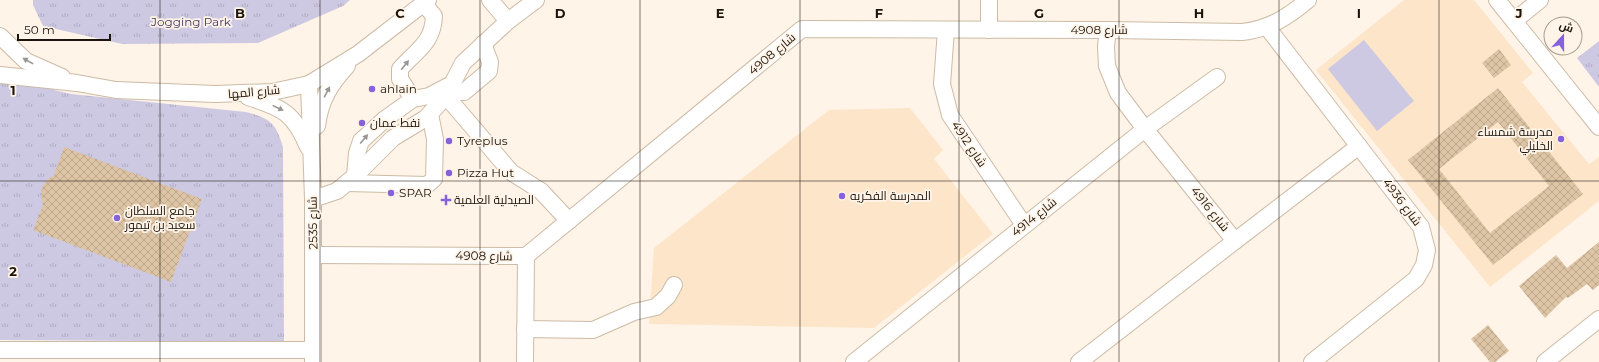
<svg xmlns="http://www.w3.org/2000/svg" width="1599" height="362" viewBox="0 0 1599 362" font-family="Montserrat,Cairo,sans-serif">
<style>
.built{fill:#fce5c9}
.grass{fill:url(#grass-tufts)}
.pitch{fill:#cec9e3}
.building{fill:url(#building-cross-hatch);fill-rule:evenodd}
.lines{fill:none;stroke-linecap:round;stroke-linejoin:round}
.minor-casing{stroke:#ccbba6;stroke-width:18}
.minor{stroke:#fff;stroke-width:16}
.oneway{fill:#989592}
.grid{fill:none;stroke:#1a140c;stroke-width:1;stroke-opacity:0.55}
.poi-dot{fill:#8661dc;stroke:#fff4e7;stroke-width:1.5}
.labels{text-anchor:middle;stroke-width:3.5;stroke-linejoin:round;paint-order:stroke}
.park-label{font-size:12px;fill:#413565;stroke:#fff4e7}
.street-label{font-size:12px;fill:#1a140c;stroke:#fff4e7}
.poi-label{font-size:12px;fill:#1a140c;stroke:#fff4e7;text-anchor:start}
.grid-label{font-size:13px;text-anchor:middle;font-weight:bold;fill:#1a140c;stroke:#fff4e7;stroke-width:3.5;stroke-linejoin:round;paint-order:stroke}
</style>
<defs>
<pattern id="grass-tufts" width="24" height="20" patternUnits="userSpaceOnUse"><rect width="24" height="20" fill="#cec9e3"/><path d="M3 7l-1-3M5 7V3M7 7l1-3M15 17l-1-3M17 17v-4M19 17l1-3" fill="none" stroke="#b0acc2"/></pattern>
<pattern id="building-cross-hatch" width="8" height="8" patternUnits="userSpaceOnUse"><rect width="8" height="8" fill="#ddc4a5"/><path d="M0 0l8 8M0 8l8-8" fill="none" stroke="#bda88d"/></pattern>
</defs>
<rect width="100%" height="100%" fill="#fff4e7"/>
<g class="built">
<path d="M1404 0H1474L1533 73 1522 82 1589 164 1599 157V201L1490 287 1316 70Z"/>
<path d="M910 108 943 150 934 159 993 234 874 328 649 324 654 248 829 110Z"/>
</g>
<g class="grass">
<path d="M33 0H350L343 6 258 43 122 44 43 26 33 5Z"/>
<path d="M1599 41V87L1577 58Z"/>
<path d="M7 82 52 85 54 90 71 94 246 112C270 118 276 123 283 147L284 342 0 340V84Z"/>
</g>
<path class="pitch" d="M1364 40 1414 101 1377 131 1328 69Z"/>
<g class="building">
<path d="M1499 49 1511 65 1494 78 1482 63Z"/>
<path d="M1498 88 1583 194 1493 265 1408 160ZM1498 122 1549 186 1490 233 1439 169Z"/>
<path d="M64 147 202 199 171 282 33 230 43 205 41 196 42 187 48 179 54 175Z"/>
<path d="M1599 242V285L1593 290 1587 284 1568 298 1566 297 1545 318 1519 286 1556 255 1567 268Z"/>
<path d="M1488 325 1509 351 1495 362H1490L1471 339Z"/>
</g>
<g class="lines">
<defs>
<g id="minor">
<path d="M490 0 508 21"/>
<path d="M1497 0 1599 127"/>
<path d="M1514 21 1540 0"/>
<path d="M1267 27 1421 227 1427 250 1424 265 1416 279 1312 362"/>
<path d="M946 30 942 84 950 115 1024 225"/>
<path d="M989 30V0"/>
<path d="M0 36 26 61 62 77"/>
<path d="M0 75 77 83 116 90 215 94 272 92 309 84 358 54 428 0"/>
<path d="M309 84 313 199V362"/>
<path d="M446 96 511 172 541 191 569 221"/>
<path d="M248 97C283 108 294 113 308 147"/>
<path d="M413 99 400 79V69C417 50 433 43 434 16L424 4"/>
<path d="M317 126C320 101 330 84 347 66"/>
<path d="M355 176 357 153 361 141 385 119 413 99 429 96 450 85 458 92H464L489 71 490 62 483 44"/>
<path d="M347 183 427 185 434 179 435 139 430 114"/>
<path d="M313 199 337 191 355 176 393 138 426 118 446 96 463 63 508 21 536 0"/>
<path d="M1235 241 1359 146"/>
<path d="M314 255 526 256 802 29 1108 30 1242 32C1269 29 1288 17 1308 0"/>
<path d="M525 329 593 330 634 312 656 307 668 296 674 285"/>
<path d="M0 350H313"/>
<path d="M525 362 526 256"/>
<path d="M854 362 1145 129 1217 77"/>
<path d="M1079 362 1235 241 1145 129 1118 93 1107 66 1106 46 1108 30"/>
<path d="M1545 362 1599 319"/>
</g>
</defs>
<use href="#minor" class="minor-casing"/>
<use href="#minor" class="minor"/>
</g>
<defs><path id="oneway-solid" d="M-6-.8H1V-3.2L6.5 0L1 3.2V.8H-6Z"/></defs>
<g class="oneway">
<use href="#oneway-solid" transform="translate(28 61) rotate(-151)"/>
<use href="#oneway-solid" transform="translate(405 65) rotate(-52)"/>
<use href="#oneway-solid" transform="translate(327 92) rotate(-62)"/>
<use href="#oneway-solid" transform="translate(278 108) rotate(26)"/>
<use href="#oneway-solid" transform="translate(364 139) rotate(-50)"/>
</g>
<path class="grid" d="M160 0V362M320 0V362M480 0V362M640 0V362M800 0V362M959 0V362M1119 0V362M1279 0V362M1439 0V362M0 181H1599"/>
<g class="poi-dot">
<circle cx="372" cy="89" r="4"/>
<circle cx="362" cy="123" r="4"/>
<circle cx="1561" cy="139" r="4"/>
<circle cx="449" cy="141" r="4"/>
<circle cx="449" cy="173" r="4"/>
<circle cx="391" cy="193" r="4"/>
<circle cx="842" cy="196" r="4"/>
<path d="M444 194h4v4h4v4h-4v4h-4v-4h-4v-4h4z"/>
<circle cx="117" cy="218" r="4"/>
</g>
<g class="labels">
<g class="park-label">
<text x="191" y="26">Jogging Park</text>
</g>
<g class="street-label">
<text x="1099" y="34">4908 شارع</text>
<text transform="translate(772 54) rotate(-40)" y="4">4908 شارع</text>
<text transform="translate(254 92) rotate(-5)" y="4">شارع المها</text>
<text transform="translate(969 144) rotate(56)" y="4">4912 شارع</text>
<text transform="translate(1402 202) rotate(53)" y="4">4936 شارع</text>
<text transform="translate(1210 209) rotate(51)" y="4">4916 شارع</text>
<text transform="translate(1034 217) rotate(-39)" y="4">4914 شارع</text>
<text transform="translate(313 223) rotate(-91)" y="4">2535 شارع</text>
<text transform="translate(484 256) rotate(1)" y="4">4908 شارع</text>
</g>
<g class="poi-label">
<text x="380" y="93">ahlain</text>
<text x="370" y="127">نفط عمان</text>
<text x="1553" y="136" text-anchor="end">مدرسة شمساء<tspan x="1553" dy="14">الخليلي</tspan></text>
<text x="457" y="145">Tyreplus</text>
<text x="457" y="177">Pizza Hut</text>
<text x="399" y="197">SPAR</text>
<text x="850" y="200">المدرسة الفكريه</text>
<text x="454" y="204">الصيدلية العلمية</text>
<text x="125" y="215">جامع السلطان<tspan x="125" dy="14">سعيد بن تيمور</tspan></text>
</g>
</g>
<g class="grid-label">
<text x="240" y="18">B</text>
<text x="400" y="18">C</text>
<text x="560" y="18">D</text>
<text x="720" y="18">E</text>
<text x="879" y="18">F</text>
<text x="1039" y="18">G</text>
<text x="1199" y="18">H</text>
<text x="1359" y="18">I</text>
<text x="1519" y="18">J</text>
<text x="13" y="95">1</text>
<text x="13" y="276">2</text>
</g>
<g transform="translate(1563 36) rotate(21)"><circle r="19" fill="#fff4e7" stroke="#a39a8f"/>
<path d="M0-3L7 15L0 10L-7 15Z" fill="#8661dc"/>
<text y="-6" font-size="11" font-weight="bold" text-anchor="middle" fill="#1a140c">ش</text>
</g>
<path d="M18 34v6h92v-6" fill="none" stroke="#1a140c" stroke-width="2"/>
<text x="24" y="34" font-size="12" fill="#1a140c" stroke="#fff4e7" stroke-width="3" paint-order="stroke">50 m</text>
</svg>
